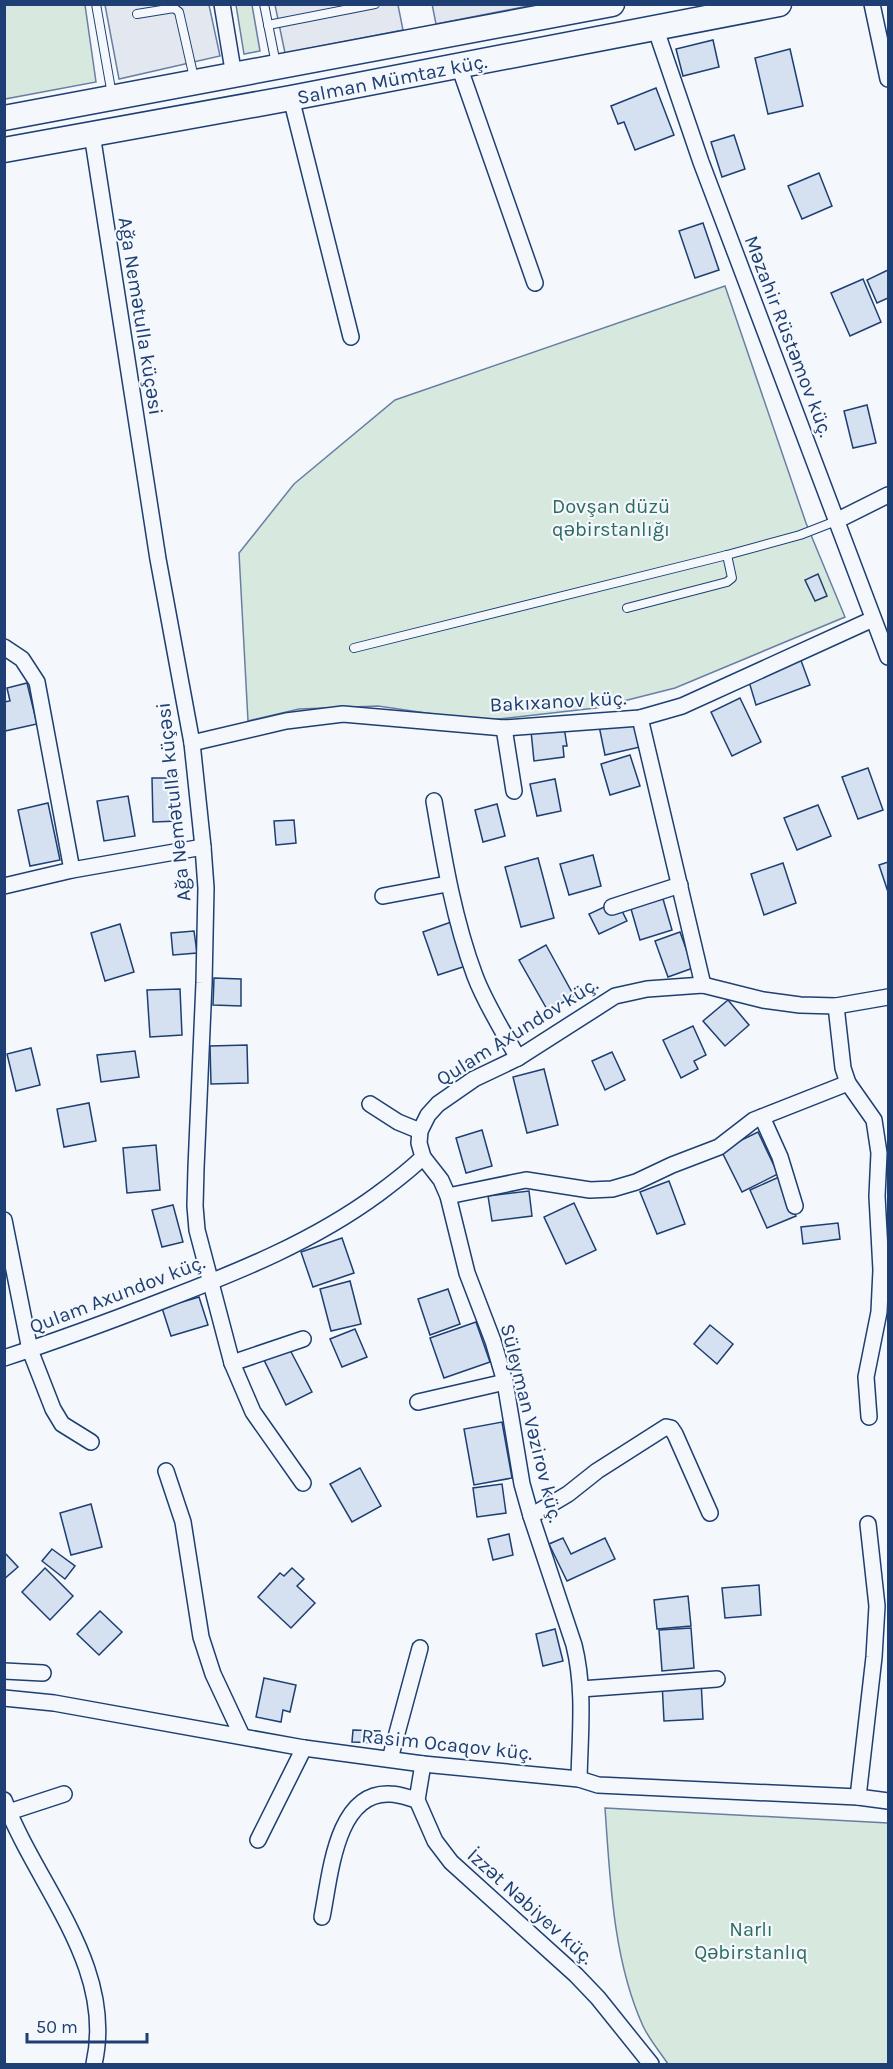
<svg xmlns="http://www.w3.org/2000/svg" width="893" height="2069" viewBox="0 0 893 2069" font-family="Karla,sans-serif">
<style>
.green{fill:#d7e8df;stroke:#687fa3;stroke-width:1.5}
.parking{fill:#e3e8f0;stroke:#687fa3;stroke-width:1.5}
.building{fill:#d5e0f0;stroke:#1d3f73;stroke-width:1.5}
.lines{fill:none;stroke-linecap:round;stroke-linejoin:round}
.service-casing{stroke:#1d3f73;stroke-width:10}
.minor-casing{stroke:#1d3f73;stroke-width:18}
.trunk-casing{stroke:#1d3f73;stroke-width:27}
.service{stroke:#f4f7fb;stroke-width:8}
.minor{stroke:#f4f7fb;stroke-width:15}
.trunk{stroke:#f4f7fb;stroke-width:24}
.labels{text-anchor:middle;stroke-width:4.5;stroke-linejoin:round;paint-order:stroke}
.street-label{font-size:20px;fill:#1d3f73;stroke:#f4f7fb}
.park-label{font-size:20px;fill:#2c6c60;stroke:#f4f7fb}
</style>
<rect width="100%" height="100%" fill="#f4f7fb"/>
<g class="green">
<path d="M5 4 85 5 96 82 5 99Z"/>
<path d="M236 5H252L260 51 244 54Z"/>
<path d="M725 286 806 523 845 617 675 688 596 708 481 721 378 706 299 709 248 721 239 553 294 484 395 400Z"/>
<path d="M605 1808 888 1823V2064H668C660 2052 649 2039 643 2026 613 1960 610 1879 605 1808Z"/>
</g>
<g class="parking">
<path d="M432 4H533V5L436 24Z"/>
<path d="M105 5H209L220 56 119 79Z"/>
<path d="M275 5H398L403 30 285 53Z"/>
</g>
<g class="building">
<path d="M713 40 719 67 683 76 676 49Z"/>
<path d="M790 49 803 106 768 114 755 58Z"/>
<path d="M656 88 674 135 635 150 624 122 618 124 611 106Z"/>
<path d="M734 135 745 169 722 177 711 142Z"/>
<path d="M819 173 832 206 802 219 788 186Z"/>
<path d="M703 223 719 270 695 278 679 231Z"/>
<path d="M888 270V298L877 303 867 280Z"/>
<path d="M863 279 881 322 850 336 831 293Z"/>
<path d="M867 405 876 443 853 448 844 411Z"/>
<path d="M818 574 827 596 815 601 805 580Z"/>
<path d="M799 655 810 685 756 705 747 675Z"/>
<path d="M27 683 37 724 5 731 4 702 10 701 7 688Z"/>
<path d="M740 698 761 742 732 756 711 712Z"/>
<path d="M633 714 640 747 605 755 598 721Z"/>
<path d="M564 727 567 746H563L564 757 534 761 531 731Z"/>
<path d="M630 755 640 786 610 795 601 764Z"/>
<path d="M868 768 883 810 858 819 842 777Z"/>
<path d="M152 778H178L179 821 153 822Z"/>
<path d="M555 779 561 811 537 816 530 784Z"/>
<path d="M128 796 135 836 104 841 97 801Z"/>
<path d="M48 803 60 860 30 866 18 810Z"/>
<path d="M497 804 505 836 483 842 475 810Z"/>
<path d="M818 805 831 836 797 850 784 818Z"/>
<path d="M294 820 296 843 276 845 274 821Z"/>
<path d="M593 855 601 886 569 895 560 864Z"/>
<path d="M538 858 554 918 521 927 505 867Z"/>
<path d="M888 862V892L879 865Z"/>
<path d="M783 863 796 903 764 915 751 874Z"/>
<path d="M661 892 672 930 640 940 629 902Z"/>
<path d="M617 901 627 921 599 934 589 914Z"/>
<path d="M454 921 469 965 438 975 423 932Z"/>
<path d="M120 924 134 972 105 981 91 933Z"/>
<path d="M194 931 197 953 173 955 171 933Z"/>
<path d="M680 932 693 968 668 977 655 941Z"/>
<path d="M546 945 574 996 548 1011 519 960Z"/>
<path d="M214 978 241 979V1006L213 1005Z"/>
<path d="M180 989 182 1035 150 1037 147 990Z"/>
<path d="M728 1000 749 1025 725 1046 703 1021Z"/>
<path d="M693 1026 706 1055 694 1061 698 1069 681 1078 663 1040Z"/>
<path d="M247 1045 248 1083 211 1084 210 1046Z"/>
<path d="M31 1048 40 1085 16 1091 7 1054Z"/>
<path d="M135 1051 139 1077 101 1082 97 1055Z"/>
<path d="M612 1052 625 1080 605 1090 592 1061Z"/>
<path d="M544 1069 558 1125 527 1133 513 1077Z"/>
<path d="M89 1103 96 1141 64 1147 57 1109Z"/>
<path d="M482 1130 492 1166 466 1173 456 1138Z"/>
<path d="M758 1132 778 1174 742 1192 721 1150Z"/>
<path d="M156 1145 160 1190 127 1193 123 1148Z"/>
<path d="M779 1177 796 1216 767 1228 750 1190Z"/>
<path d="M669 1181 685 1224 657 1234 640 1192Z"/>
<path d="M529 1191 532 1216 492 1221 488 1196Z"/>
<path d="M574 1203 596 1250 566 1264 544 1217Z"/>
<path d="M173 1205 183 1242 162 1247 152 1210Z"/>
<path d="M838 1223 840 1239 803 1244 801 1227Z"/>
<path d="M342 1238 354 1273 313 1287 301 1252Z"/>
<path d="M350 1281 361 1324 331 1331 320 1289Z"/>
<path d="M448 1289 460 1324 430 1335 418 1299Z"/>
<path d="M199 1297 208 1325 171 1336 162 1308Z"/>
<path d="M476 1322 490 1362 444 1378 430 1338Z"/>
<path d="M710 1325 733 1344 717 1364 694 1344Z"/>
<path d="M355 1329 367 1357 342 1367 330 1339Z"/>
<path d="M289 1348 312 1392 286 1405 264 1360Z"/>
<path d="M502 1422 512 1478 474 1485 464 1429Z"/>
<path d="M360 1468 381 1506 352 1522 330 1484Z"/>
<path d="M502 1484 506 1513 477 1517 473 1488Z"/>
<path d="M91 1504 102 1547 71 1555 60 1513Z"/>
<path d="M509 1534 513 1555 493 1560 488 1539Z"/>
<path d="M563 1538 571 1554 605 1538 615 1559 567 1581 549 1544Z"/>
<path d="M52 1549 75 1566 65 1579 42 1561Z"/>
<path d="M4 1552 18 1567 4 1579Z"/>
<path d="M45 1568 73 1596 50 1620 22 1592Z"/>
<path d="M292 1568 304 1579 297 1586 315 1603 291 1628 258 1597 280 1573 284 1576Z"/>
<path d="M759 1585 761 1615 725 1618 722 1588Z"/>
<path d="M688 1596 691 1626 657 1629 654 1600Z"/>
<path d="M100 1611 122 1632 99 1655 77 1634Z"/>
<path d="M691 1628 694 1668 662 1671 659 1630Z"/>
<path d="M555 1629 563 1661 543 1666 536 1634Z"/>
<path d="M264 1678 296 1685 290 1712 283 1710 281 1722 256 1717Z"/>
<path d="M701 1680 703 1719 664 1721 662 1682Z"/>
<path d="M353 1730 380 1731 379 1743 352 1742Z"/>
</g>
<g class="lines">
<defs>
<g id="service">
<path d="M96 4 112 95"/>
<path d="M264 4 276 64"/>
<path d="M137 14 174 8 179 12 194 78"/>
<path d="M268 25 375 4"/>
<path d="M627 608 727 582 732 578 727 555"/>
<path d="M354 648 727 555 800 535 836 521"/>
</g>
<g id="minor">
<path d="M222 4 234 76"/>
<path d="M872 4 888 79"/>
<path d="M655 27 701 162 888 657"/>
<path d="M459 66 535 283"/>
<path d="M291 98 351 337"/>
<path d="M92 134 158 559 192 743 203 847 206 888 204 983 196 1168 195 1206 197 1230 232 1363 253 1412 303 1483"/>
<path d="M836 521 888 495"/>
<path d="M4 647 22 659 37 682 72 870"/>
<path d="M640 718 703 985"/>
<path d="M504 728 514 791"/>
<path d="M192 743 286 721 343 714 504 728 640 718 682 706 873 619"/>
<path d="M434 801C444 860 454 920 475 976 486 1005 503 1031 518 1058"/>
<path d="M4 886 72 870 203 847"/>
<path d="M383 896 447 884"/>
<path d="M612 907 680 885"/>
<path d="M836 1006 843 1068 848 1083 874 1120 879 1153 877 1196 881 1270 879 1312 866 1377 869 1417"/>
<path d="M370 1104 398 1122 420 1131"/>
<path d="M762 1117 780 1157 795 1206"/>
<path d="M423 1157 441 1180 448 1196 467 1273 493 1341 505 1382 522 1484 531 1516 574 1645C585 1689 580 1734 579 1779"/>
<path d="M448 1196 526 1180 590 1190 612 1189 636 1182 672 1165 719 1147 754 1120 848 1083"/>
<path d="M4 1220 30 1350 53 1409 62 1424 91 1442"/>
<path d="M4 1358C59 1340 113 1320 167 1299 240 1271 314 1241 378 1194 394 1182 409 1171 423 1157L419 1143 420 1131 428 1115 438 1104 474 1079 518 1058 615 996 647 989 703 985 763 1000 800 1005 836 1006 888 997"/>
<path d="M232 1363 303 1339"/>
<path d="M418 1402 505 1382"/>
<path d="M166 1471 183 1522 201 1637 213 1674 242 1736"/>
<path d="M531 1516 568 1494 597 1471 666 1427 671 1428 675 1434 710 1513"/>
<path d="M4 1671 43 1673"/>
<path d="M581 1689 717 1679"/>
<path d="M4 1698 54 1703 304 1748 423 1764 579 1779 598 1785 858 1797 888 1801"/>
<path d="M390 1759 420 1648"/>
<path d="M423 1764 417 1800 435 1841 451 1862 576 1975 598 1998 651 2064"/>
<path d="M858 1797 874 1657 877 1606 868 1524"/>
<path d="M4 1800C37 1887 116 1966 94 2064"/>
<path d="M9 1812 64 1794"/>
<path d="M258 1840 304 1748"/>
<path d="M322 1917C330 1879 335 1791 390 1794 399 1794 409 1798 417 1800"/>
</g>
<g id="trunk">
<path d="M4 118 612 4"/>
<path d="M4 150 291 98 779 4"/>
</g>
</defs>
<use href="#service" class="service-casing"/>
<use href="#minor" class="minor-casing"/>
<use href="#trunk" class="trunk-casing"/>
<use href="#service" class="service"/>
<use href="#minor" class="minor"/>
<use href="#trunk" class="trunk"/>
</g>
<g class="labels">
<g class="street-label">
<text transform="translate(392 79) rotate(-11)" y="7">Salman Mümtaz küç.</text>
<text transform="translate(141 316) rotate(81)" y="7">Ağa Nemətulla küçəsi</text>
<text transform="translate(789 336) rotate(69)" y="7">Məzahir Rüstəmov küç.</text>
<text transform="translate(558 701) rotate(-3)" y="7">Bakıxanov küç.</text>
<text transform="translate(173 802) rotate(-96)" y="7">Ağa Nemətulla küçəsi</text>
<text transform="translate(517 1031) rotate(-32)" y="7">Qulam Axundov küç.</text>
<text transform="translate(117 1294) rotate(-21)" y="7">Qulam Axundov küç.</text>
<text transform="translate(532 1423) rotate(76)" y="7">Süleyman Vəzirov küç.</text>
<text transform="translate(447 1744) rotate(6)" y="7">Rasim Ocaqov küç.</text>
<text transform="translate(531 1906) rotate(42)" y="7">İzzət Nəbiyev küç.</text>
</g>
<g class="park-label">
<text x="611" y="513">Dovşan düzü<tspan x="611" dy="23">qəbirstanlığı</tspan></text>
<text x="751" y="1936">Narlı<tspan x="751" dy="23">Qəbirstanlıq</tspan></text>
</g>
</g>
<rect width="893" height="2069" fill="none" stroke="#1d3f73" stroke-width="12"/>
<path d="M27 2033v9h120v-9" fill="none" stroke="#1d3f73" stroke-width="3"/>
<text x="36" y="2033" font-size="18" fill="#1d3f73" stroke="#f4f7fb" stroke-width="4.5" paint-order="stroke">50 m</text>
</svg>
